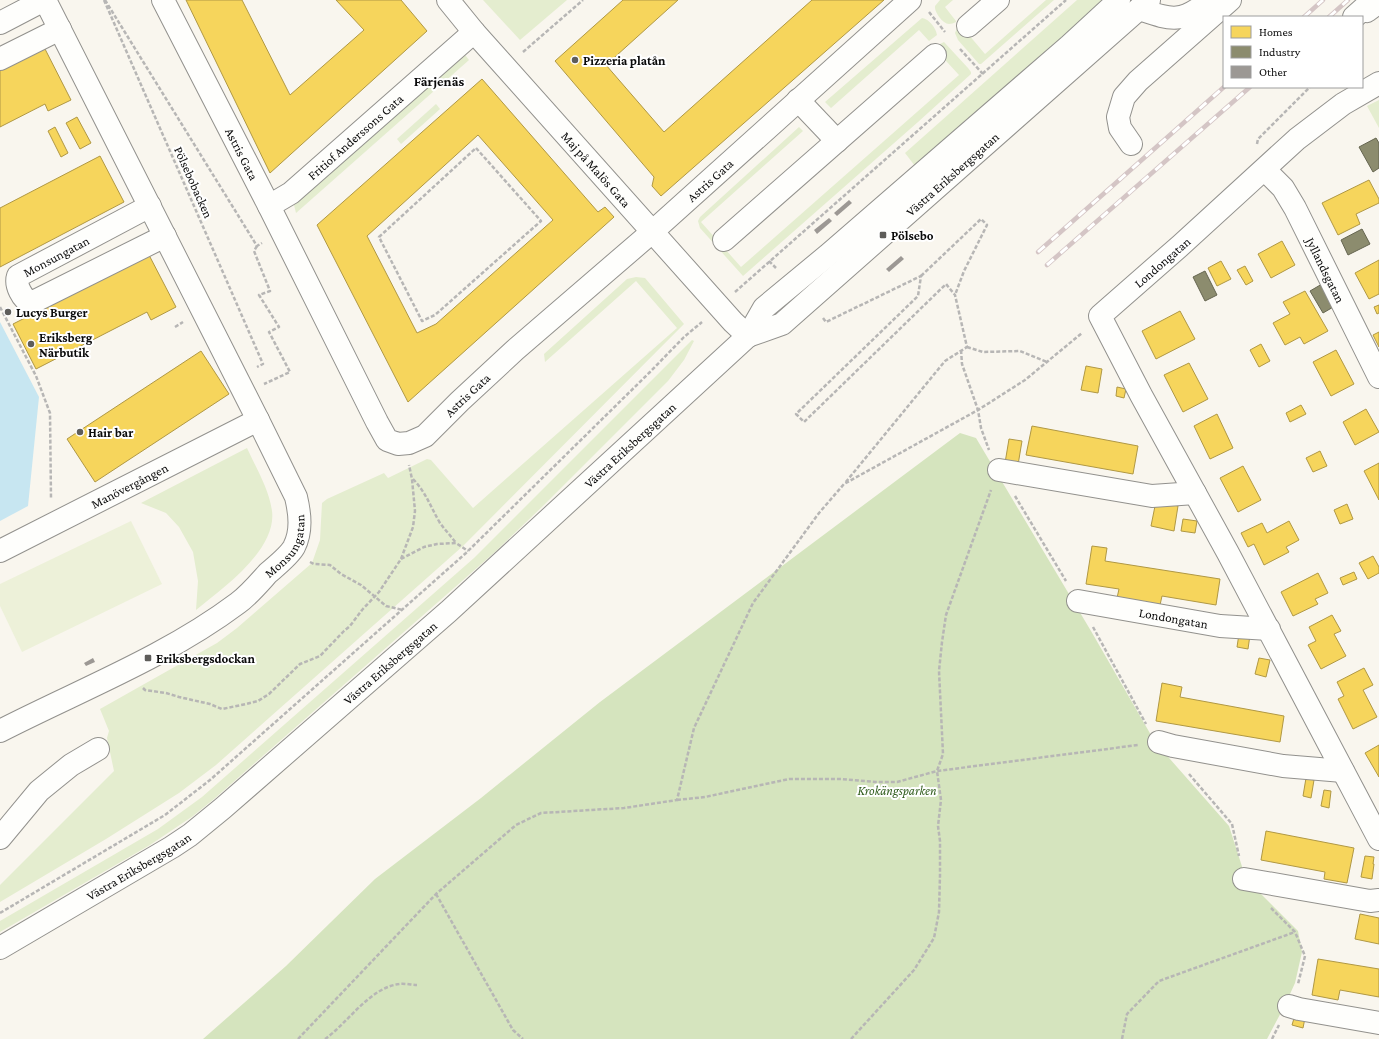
<svg xmlns="http://www.w3.org/2000/svg" width="1379" height="1039" viewBox="0 0 1379 1039" font-family="'Crimson Pro',serif">
<style>
.green{fill:#e4edcf}
.forest{fill:#d5e4be}
.pitch{fill:#edf1d9}
.water{fill:#c7e6f1}
.homes{fill:#f6d55c;stroke:#b09844;fill-rule:evenodd}
.industry{fill:#8c8c6e;stroke:#656550}
.building{fill:#9c9894}
.lines{fill:none;stroke-linecap:round;stroke-linejoin:round}
.minor-casing{stroke:#92918d;stroke-width:24}
.path{stroke:#b7b6b5;stroke-width:2.5;stroke-dasharray:4 2;stroke-linecap:butt}
.minor{stroke:#fefefc;stroke-width:22}
.rail-casing{stroke:#d4c5c5;stroke-width:4.5}
.rail{stroke:#fff;stroke-width:3;stroke-dasharray:9;stroke-linecap:butt}
.poi-dot{fill:#5e5d5a;stroke:#fff;stroke-width:1.5}
.labels{text-anchor:middle;stroke-width:4;stroke-linejoin:round;paint-order:stroke}
.poi-label{font-size:13px;font-weight:bold;fill:#0b0b0b;stroke:#fff;text-anchor:start}
.street-label{font-size:13px;fill:#0b0b0b;stroke:#fff}
.park-label{font-size:13px;font-style:italic;fill:#325e1f;stroke:#fff}
.neighbourhood-label{font-size:14px;font-weight:bold;fill:#0b0b0b;stroke:#fff}
</style>
<rect width="100%" height="100%" fill="#f9f6ee"/>
<g class="green">
<path d="M483 0H567L520 40Z"/>
<path d="M940 0H953L945 7 956 21V22C954 23 951 24 949 24 943 24 934 12 935 6Z"/>
<path d="M1046 0H1054L981 64H979L958 40 955 33 957 28H963L985 54Z"/>
<path d="M1077 0H1109L915 166 905 153Z"/>
<path d="M922 18C929 19 936 28 937 35L929 41 919 30 831 108 825 102Z"/>
<path d="M944 42 968 68 971 72V74L918 122 743 276 700 228 698 221 700 217 799 127 803 131 701 222 741 267 959 75 935 49 938 45Z"/>
<path d="M465 55 469 60 296 213 294 205Z"/>
<path d="M1379 100V128L1367 106Z"/>
<path d="M436 104 440 109 401 144 397 139Z"/>
<path d="M636 277 645 278 684 324 463 546 216 765 179 793 106 839 0 902V885L114 771 107 738 109 731 100 709 217 643 237 628 312 563 320 540 322 503 327 499 384 473 388 478 427 459 431 460 473 508 677 328 636 281 545 362 544 354 627 279Z"/>
<path d="M692 340 694 341 684 360 668 381 544 505 495 552 214 799 193 816 150 845 0 932V921L158 829 202 797 474 558Z"/>
<path d="M247 448C256 468 269 489 272 511 277 550 223 588 196 610L198 581 193 552 179 527 166 513 141 503Z"/>
</g>
<path class="forest" d="M960 433 976 438 1091 631 1155 742 1229 826 1246 879 1298 931 1302 952 1295 983 1285 1005 1267 1039H203L286 966 375 879 481 798 600 702Z"/>
<path class="pitch" d="M131 521 162 584 22 652 0 606V584Z"/>
<path class="water" d="M0 322 39 397 28 506 0 521Z"/>
<g class="homes">
<path d="M186 0H242L290 95 364 30 336 0H401L427 31 270 173Z"/>
<path d="M623 0H678L606 65 664 132 812 0H884L661 196 652 186 654 177 555 61Z"/>
<path d="M44 47 71 100 48 111 45 104 0 127V69Z"/>
<path d="M482 79 598 212 605 207 614 217 408 402 317 225ZM478 135 553 220 436 324 417 333 367 236Z"/>
<path d="M77 117 91 143 80 149 66 123Z"/>
<path d="M55 127 68 153 61 157 48 131Z"/>
<path d="M100 156 124 202 0 267V208Z"/>
<path d="M1369 180 1379 199V203L1356 214 1360 224 1338 235 1322 203Z"/>
<path d="M1282 241 1295 265 1271 278 1258 254Z"/>
<path d="M149 255 176 307 151 320 147 312 36 369 13 324Z"/>
<path d="M1379 260V294L1369 299 1355 273Z"/>
<path d="M1221 261 1231 279 1217 286 1208 268Z"/>
<path d="M1245 266 1253 281 1246 285 1237 270Z"/>
<path d="M1305 291 1328 331 1304 344 1300 337 1285 345 1273 323 1290 314 1283 302Z"/>
<path d="M1379 305V313L1377 314 1374 307Z"/>
<path d="M1180 311 1195 339 1156 359 1142 331Z"/>
<path d="M1379 332V347L1373 335Z"/>
<path d="M1261 344 1270 361 1259 367 1250 350Z"/>
<path d="M1336 350 1354 384 1331 396 1313 362Z"/>
<path d="M201 351 229 394 95 482 67 439Z"/>
<path d="M1189 363 1208 399 1183 412 1164 375Z"/>
<path d="M1086 366 1102 369 1098 393 1081 390Z"/>
<path d="M1117 387 1126 389 1124 398 1116 396Z"/>
<path d="M1301 405 1306 414 1290 422 1286 413Z"/>
<path d="M1366 409 1379 432 1355 445 1343 422Z"/>
<path d="M1217 414 1233 448 1210 459 1194 426Z"/>
<path d="M1032 426 1138 446 1133 474 1026 455Z"/>
<path d="M1009 439 1022 441 1018 465 1005 463Z"/>
<path d="M1320 451 1327 466 1313 472 1306 458Z"/>
<path d="M1379 463V500L1364 471Z"/>
<path d="M1243 466 1261 500 1238 512 1220 478Z"/>
<path d="M1156 501 1178 506 1174 531 1151 526Z"/>
<path d="M1347 504 1353 519 1340 524 1334 510Z"/>
<path d="M1183 519 1197 521 1195 533 1181 531Z"/>
<path d="M1289 521 1299 540 1286 547 1289 552 1264 565 1254 544 1248 547 1241 533 1262 523 1267 533Z"/>
<path d="M1092 546 1107 548 1105 561 1220 579 1216 605 1162 596 1160 605 1117 598 1119 589 1086 584Z"/>
<path d="M1373 556 1379 567V573L1368 579 1359 563Z"/>
<path d="M1354 572 1357 579 1343 585 1340 578Z"/>
<path d="M1318 573 1328 593 1315 599 1318 604 1293 616 1281 592Z"/>
<path d="M1332 615 1341 631 1334 634 1346 656 1321 669 1308 645 1316 641 1309 627Z"/>
<path d="M1239 634 1250 635 1248 649 1237 647Z"/>
<path d="M1259 658 1270 660 1266 677 1255 674Z"/>
<path d="M1364 668 1373 685 1363 690 1377 717 1353 729 1338 699 1344 696 1337 682Z"/>
<path d="M1162 683 1182 687 1180 697 1284 716 1280 742 1156 721Z"/>
<path d="M1379 745V777L1365 753Z"/>
<path d="M1306 778 1314 780 1311 798 1303 796Z"/>
<path d="M1324 790 1331 791 1329 808 1321 806Z"/>
<path d="M1266 831 1354 848 1347 883 1324 879 1325 872 1261 860Z"/>
<path d="M1365 856 1374 857 1373 864H1374L1372 879 1361 877Z"/>
<path d="M1360 914 1379 918V944L1355 939Z"/>
<path d="M1318 959 1379 969V997L1340 990 1338 1000 1312 995Z"/>
<path d="M1295 1015 1305 1018 1303 1028 1292 1025Z"/>
</g>
<g class="industry">
<path d="M1376 138 1379 143V168L1373 172 1359 147Z"/>
<path d="M1362 229 1370 244 1348 255 1341 240Z"/>
<path d="M1205 271 1217 295 1205 301 1193 277Z"/>
<path d="M1322 284 1335 306 1323 313 1310 291Z"/>
</g>
<g class="building">
<path d="M849 200 852 203 837 216 834 213Z"/>
<path d="M829 218 832 221 817 234 814 230Z"/>
<path d="M901 256 904 259 889 272 886 269Z"/>
<path d="M93 658 95 662 86 666 84 663Z"/>
</g>
<g class="lines">
<defs>
<g id="minor">
<path id="s1" d="M163 0 269 206 377 422 387 440 398 444 409 443 425 436 460 401 515 350 652 232 910 0"/>
<path id="s2" d="M448 0 474 32 733 322 748 336"/>
<path d="M1139 9C1172 20 1181 24 1210 0"/>
<path d="M1354 17 1363 9 1367 11 1379 2"/>
<path d="M0 23 44 0"/>
<path d="M968 26 998 0"/>
<path d="M0 59 60 29"/>
<path d="M1379 83 1343 104 1297 139 1181 245 1100 316 1141 395 1228 553 1379 839"/>
<path d="M798 100 837 141"/>
<path d="M1131 144 1120 128 1118 117 1124 97 1138 81 1230 0"/>
<path id="s3" d="M1265 170 1283 188 1295 208 1379 377"/>
<path d="M150 206 18 276C15 285 22 299 31 303L165 236"/>
<path id="s4" d="M269 206 291 193 474 32"/>
<path d="M724 240 935 55"/>
<path id="s5" d="M748 336 782 324 1149 0"/>
<path d="M999 470 1152 496 1195 493"/>
<path id="s6" d="M0 551 258 420"/>
<path id="s7" d="M1078 601 1220 626 1269 629"/>
<path id="s8" d="M0 731C80 690 166 657 238 603 249 595 259 583 268 573 276 566 289 556 294 547 302 531 300 514 296 497L258 420 45 0"/>
<path d="M1159 742 1173 746 1283 766 1343 771"/>
<path d="M0 838 39 791 71 765 98 749"/>
<path d="M1244 879 1370 901 1379 900"/>
<path id="s9" d="M0 948 172 847 190 835 223 808 449 611 748 336 764 308 828 255 1069 46 1119 0"/>
<path d="M1289 1006 1299 1009 1379 1023"/>
</g>
</defs>
<use href="#minor" class="minor-casing"/>
<g class="path">
<path d="M104 0 263 364 257 367"/>
<path d="M105 0 257 246 262 243"/>
<path d="M929 12 945 32"/>
<path d="M960 49 983 74"/>
<path d="M523 52 583 0"/>
<path d="M1257 144 1258 139 1310 87"/>
<path d="M476 148 541 221 435 315 422 321 379 237Z"/>
<path d="M257 246 254 251 270 291 259 295 279 327 269 332 290 372 264 384"/>
<path d="M769 261 776 268"/>
<path d="M921 276 981 219 987 225 964 271 955 295"/>
<path d="M735 292 1066 0"/>
<path d="M0 307 36 376 50 413 51 499"/>
<path d="M823 318 826 322 921 276 918 296 796 414 804 422 946 284 955 295 967 347 945 361 845 483"/>
<path d="M175 327 183 322"/>
<path d="M967 347 983 352 1020 351 1047 362"/>
<path d="M961 350 962 364 978 410 981 428 989 450"/>
<path d="M413 479C427 494 430 506 440 523 445 530 451 536 456 543"/>
<path d="M1015 496 1066 581"/>
<path d="M401 559 424 547 437 544 456 543 468 551"/>
<path d="M310 562 314 564 330 565 341 574 361 585 386 606 403 610"/>
<path d="M1093 627 1146 724"/>
<path d="M143 688 145 690 166 693 179 697 210 704 222 709 246 704 258 701 269 694 300 664 320 656 344 631 350 626 362 610 379 592 401 559 413 527 415 511 412 479 409 465"/>
<path d="M1189 774 1232 824 1239 856"/>
<path d="M677 800 705 797 789 779H841L876 782H897L937 771 1138 745"/>
<path d="M436 894 513 1030 523 1039"/>
<path d="M1271 908 1295 932 1305 956 1298 984"/>
<path d="M0 913 165 815 210 780 466 553 650 372 684 337 702 322"/>
<path d="M298 1039 436 894 516 825 541 813 624 808 677 800 694 728 753 603 819 513 844 484 978 410 1025 380 1082 333"/>
<path d="M325 1039C348 1023 369 988 399 984 404 983 411 985 417 985"/>
<path d="M851 1039 914 970 934 938 939 912 940 875V841L938 826 941 800 937 771 943 754 939 671 942 642 946 615 991 490"/>
<path d="M1122 1039 1127 1014 1159 981 1295 932"/>
<path d="M1272 1039 1279 1025"/>
</g>
<use href="#minor" class="minor"/>
<defs>
<g id="rail">
<path d="M1304 17 1323 0"/>
<path d="M1329 17 1348 0"/>
<path d="M1038 252 1224 87"/>
<path d="M1047 265 1250 87"/>
</g>
</defs>
<use href="#rail" class="rail-casing"/>
<use href="#rail" class="rail"/>
</g>
<g class="poi-dot">
<circle cx="575" cy="60" r="4"/>
<rect x="879" y="231" width="8" height="8" rx="2"/>
<circle cx="8" cy="312" r="4"/>
<circle cx="31" cy="344" r="4"/>
<circle cx="80" cy="432" r="4"/>
<rect x="144" y="654" width="8" height="8" rx="2"/>
</g>
<g class="labels">
<g class="poi-label">
<text x="583" y="65">Pizzeria platån</text>
<text x="891" y="240">Pölsebo</text>
<text x="16" y="317">Lucys Burger</text>
<text x="39" y="342">Eriksberg<tspan x="39" dy="15">Närbutik</tspan></text>
<text x="88" y="437">Hair bar</text>
<text x="156" y="663">Eriksbergsdockan</text>
</g>
<g class="street-label">
<text dy="5" stroke="none"><textPath href="#s4" startOffset="111">Fritiof Anderssons Gata</textPath></text>
<text dy="5" stroke="none"><textPath href="#s1" startOffset="173">Astris Gata</textPath></text>
<text dy="5" stroke="none"><textPath href="#s2" startOffset="225">Maj på Malös Gata</textPath></text>
<text dy="5" stroke="none"><textPath href="#s5" startOffset="263">Västra Eriksbergsgatan</textPath></text>
<text dy="5" stroke="none"><textPath href="#s1" startOffset="917">Astris Gata</textPath></text>
<text transform="translate(194 182) rotate(66)" y="5">Pölsebobacken</text>
<text transform="translate(56 256) rotate(-28)" y="5">Monsungatan</text>
<text transform="translate(1162 262) rotate(-41)" y="5">Londongatan</text>
<text dy="5" stroke="none"><textPath href="#s3" startOffset="118">Jyllandsgatan</textPath></text>
<text dy="5" stroke="none"><textPath href="#s1" startOffset="593">Astris Gata</textPath></text>
<text dy="5" stroke="none"><textPath href="#s9" startOffset="809">Västra Eriksbergsgatan</textPath></text>
<text dy="5" stroke="none"><textPath href="#s6" startOffset="145">Manövergången</textPath></text>
<text dy="5" stroke="none"><textPath href="#s8" startOffset="347">Monsungatan</textPath></text>
<text dy="5" stroke="none"><textPath href="#s7" startOffset="97">Londongatan</textPath></text>
<text dy="5" stroke="none"><textPath href="#s9" startOffset="485">Västra Eriksbergsgatan</textPath></text>
<text dy="5" stroke="none"><textPath href="#s9" startOffset="161">Västra Eriksbergsgatan</textPath></text>
</g>
<g class="park-label">
<text x="897" y="795">Krokängsparken</text>
</g>
<g class="neighbourhood-label">
<text x="439" y="86">Färjenäs</text>
</g>
</g>
<rect x="1223" y="16" width="140" height="72" fill="#ffffff" stroke="#9d9d9d"/>
<rect x="1231" y="26" width="20" height="12" fill="#f6d55c" stroke="#9d9d9d"/>
<text x="1259" y="36" font-size="12" fill="#0b0b0b">Homes</text>
<rect x="1231" y="46" width="20" height="12" fill="#8c8c6e" stroke="#9d9d9d"/>
<text x="1259" y="56" font-size="12" fill="#0b0b0b">Industry</text>
<rect x="1231" y="66" width="20" height="12" fill="#9c9894" stroke="#9d9d9d"/>
<text x="1259" y="76" font-size="12" fill="#0b0b0b">Other</text>
</svg>
